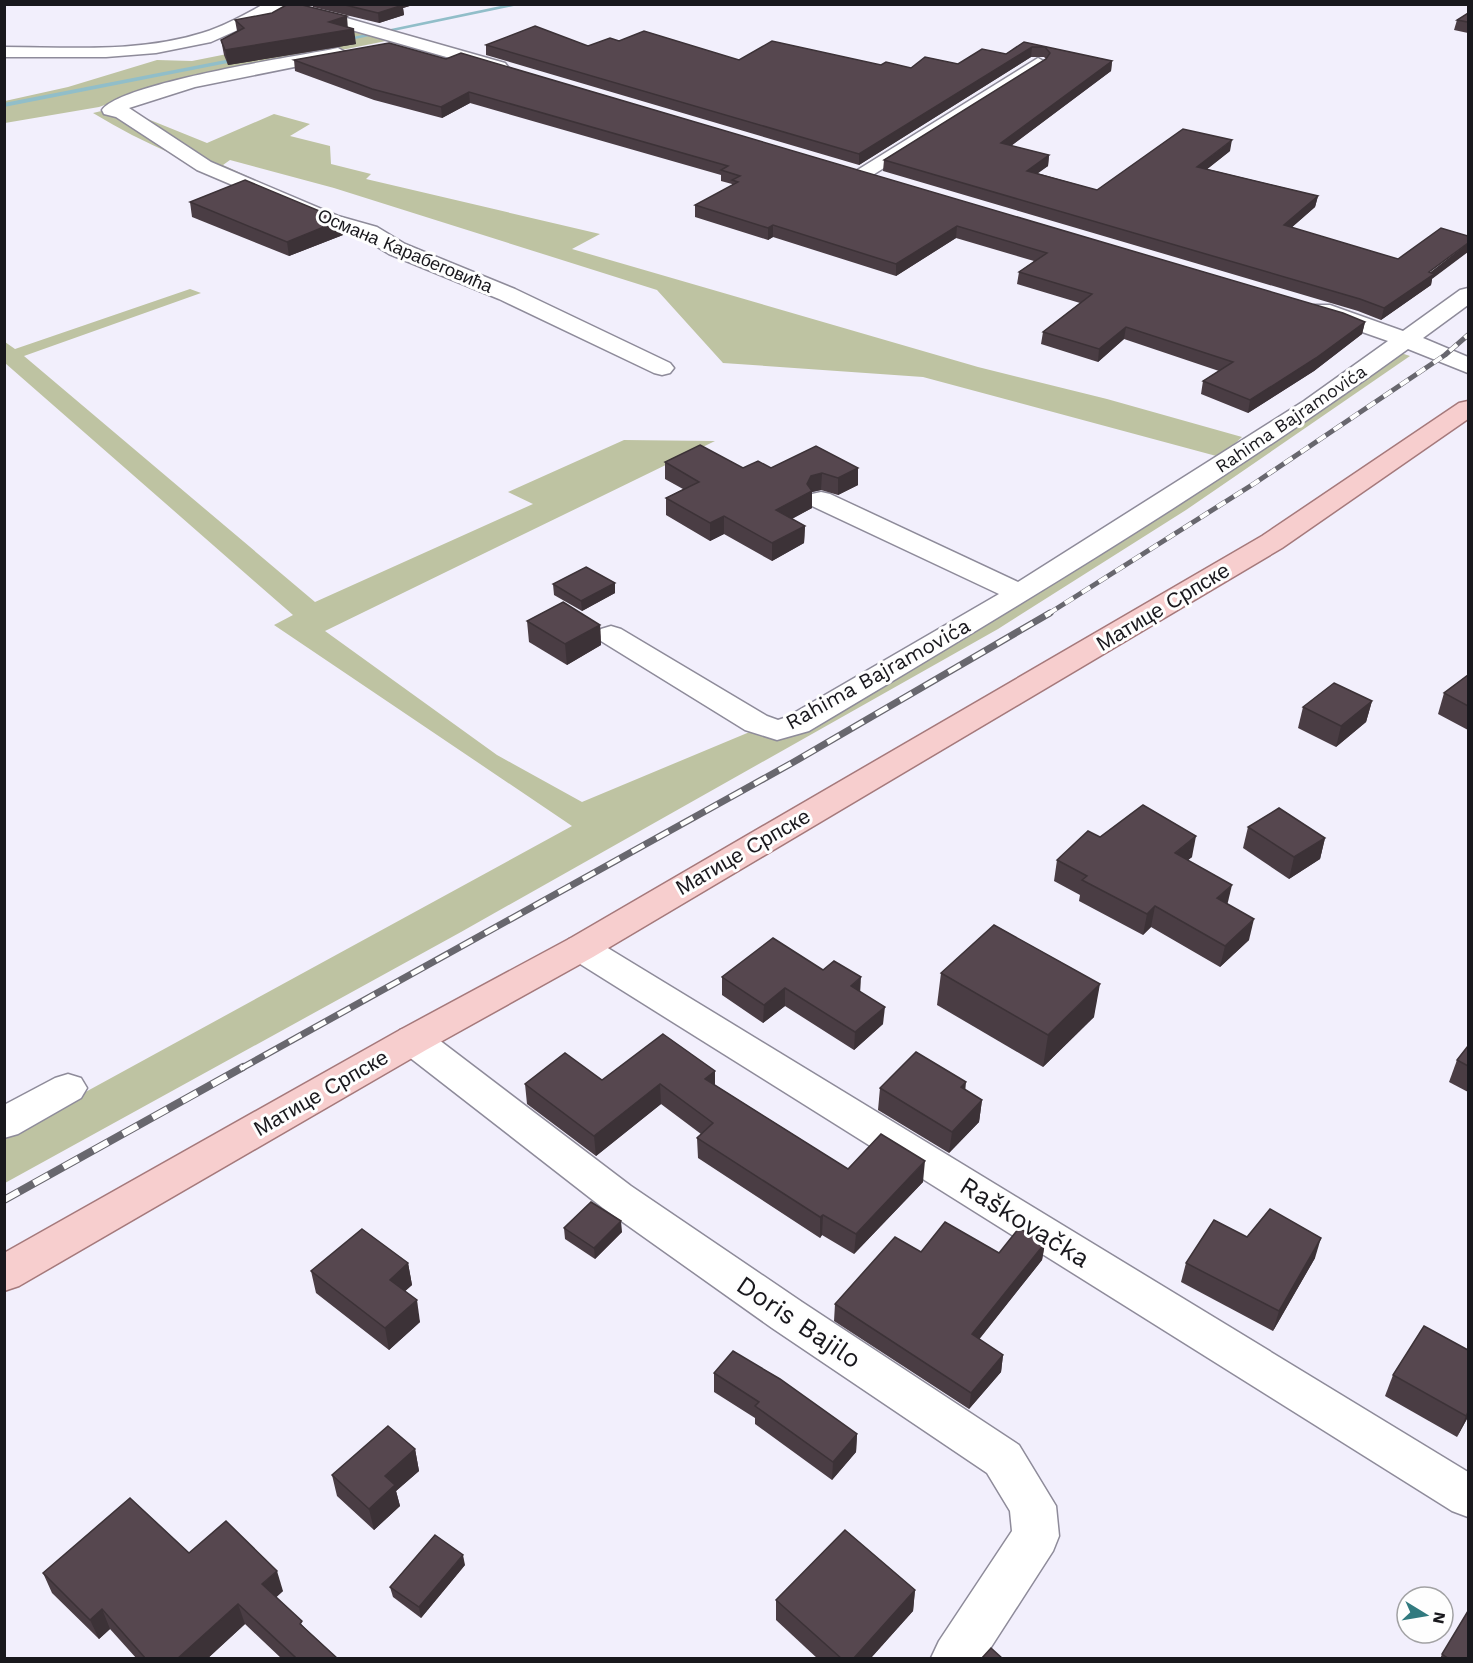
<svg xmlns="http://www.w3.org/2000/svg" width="1473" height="1663" viewBox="0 0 1473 1663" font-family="'Work Sans',sans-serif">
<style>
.green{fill:#bec3a2}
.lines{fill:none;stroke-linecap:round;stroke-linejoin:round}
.stream{fill:#91bec9;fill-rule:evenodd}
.minor-casing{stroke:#8e8b9a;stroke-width:3}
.primary-casing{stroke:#a5797b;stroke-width:3}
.minor{fill:#fff;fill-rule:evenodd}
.primary{fill:#f7cece;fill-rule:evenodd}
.rail-far2-casing{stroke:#68676e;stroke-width:5}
.rail-far1-casing{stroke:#68676e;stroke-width:7}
.rail-casing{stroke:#68676e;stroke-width:8}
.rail-far2{stroke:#fefefe;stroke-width:4;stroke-dasharray:10;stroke-linecap:butt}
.rail-far1{stroke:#fefefe;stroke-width:4.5;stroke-dasharray:14;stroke-linecap:butt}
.rail{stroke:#fefefe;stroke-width:6;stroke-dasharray:17;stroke-linecap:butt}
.wall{fill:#4a3d44}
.shaded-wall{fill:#3c3237}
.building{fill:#56474f;stroke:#3c3237;stroke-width:1.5}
.labels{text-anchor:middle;stroke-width:6;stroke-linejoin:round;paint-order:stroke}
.far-street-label{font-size:18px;fill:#19181d;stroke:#fefefe}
.street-label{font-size:21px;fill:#19181d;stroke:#fefefe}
.near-street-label{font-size:26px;fill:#19181d;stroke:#fefefe}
</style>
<rect width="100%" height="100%" fill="#f2effc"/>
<g class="green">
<path d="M349 30 386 41 153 88 99 107 5 123V101L68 87 157 60 192 61Z"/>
<path d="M118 107 207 143 274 114 310 124 290 136 330 146 331 164 371 174 366 179 600 234 572 249 978 367 1107 399 1242 437 1220 457 923 377 723 363 657 290 334 188 230 160 223 165 353 224C265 190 173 162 93 113Z"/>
<path d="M190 289 201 293 24 356 315 602 533 504 508 492 624 440 715 441 325 631 497 755 582 802 771 723 785 733 1392 350 1410 356 1186 510 998 629 461 932 5 1183V1136L572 826 274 625 293 615 5 363V342L15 349Z"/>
</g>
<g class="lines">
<g class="stream">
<path d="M510 4H523L341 42 338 40Z"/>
<path d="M241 57 244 59 243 60 4 107V103Z"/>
</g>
<defs>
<g id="minor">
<path d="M264 4H284L322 11 505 63 508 67 499 72 320 21 271 15 211 42 156 53 106 57H4V47C69 47 139 53 202 33 224 26 244 15 264 4Z"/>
<path d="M338 48 347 53 344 57 195 87 129 108 211 162 338 216 377 227 405 244 515 289 670 363 674 368 670 373 662 375 654 373 499 299 389 254 361 237 324 224 197 170 116 117 104 114 102 110C120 83 298 56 338 48Z"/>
<path d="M1038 58 1047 63 1044 67 868 178H854L851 174Z"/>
<path d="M1468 288V305L1423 338 1468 357V373L1408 349C1216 488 1012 610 809 731L777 740 745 730 601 641 596 635 601 629 611 626 621 629 767 716 778 720 787 717 999 594 812 506 808 500 812 494 821 492 830 494 1018 582 1304 401 1388 341 1314 315 1311 310 1314 305H1330L1403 331 1460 290Z"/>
<path d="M581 936 593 939 1468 1472V1517L1452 1511 569 957 563 948 569 939Z"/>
<path d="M413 1026 426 1030 631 1186 802 1302 1019 1445 1056 1506 1059 1536 1053 1551 984 1658H931L939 1641 1012 1531 1010 1511 987 1473 772 1328 603 1208 400 1050 394 1040 400 1030Z"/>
<path d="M68 1074 81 1078 87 1088 81 1098 18 1134 4 1138V1105L55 1078Z"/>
</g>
<path id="primary" d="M1468 401V419L1282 548 593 957 426 1050 19 1286 4 1291V1253L400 1030 569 939 1262 536 1459 403Z"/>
</defs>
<use href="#minor" class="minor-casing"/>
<use href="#primary" class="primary-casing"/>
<use href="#minor" class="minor"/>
<use href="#primary" class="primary"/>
<defs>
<path id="rail-far2" d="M1048 614 1255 483 1445 355 1468 335"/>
<path id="rail-far1" d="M240 1069 792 763 1050 613"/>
<path id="rail" d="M4 1200 243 1067"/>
</defs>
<use href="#rail-far2" class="rail-far2-casing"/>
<use href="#rail-far1" class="rail-far1-casing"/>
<use href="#rail" class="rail-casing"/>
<use href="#rail-far2" class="rail-far2"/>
<use href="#rail-far1" class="rail-far1"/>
<use href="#rail" class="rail"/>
</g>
<g class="wall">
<path d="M312 4H416L403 8 404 15 379 23 313 7Z"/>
<path d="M1468 13V33L1454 30 1457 20Z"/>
<path d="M235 20 348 27 356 44 228 65 224 55 221 40 237 31Z"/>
<path d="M619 41 739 60 881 65 911 68 958 64 1006 54 1024 42 1112 61 1111 71 1011 146 1049 155 1048 166 1037 173 1097 190 1230 151 1207 169 1318 196 1315 207 1292 227 1432 279 1431 285 1381 320 1358 311 883 171 884 160 1046 59 1044 57H1031L859 165 486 55V45L588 46Z"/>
<path d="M389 43 1365 322 1362 334 1314 371 1248 413 1201 394 1203 381 1219 371 1124 339 1098 362 1041 344 1043 332 1080 303 1017 284 1019 272 1034 261 956 238 896 276 773 237 768 240 695 217V205L732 186V184L721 181V175L470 103 442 118 374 100 295 71 294 60Z"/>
<path d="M190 202 341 220 343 235 289 256 192 217Z"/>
<path d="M665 462 743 468H858V485L838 495 821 490 812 492V508L792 519 805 526 804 543 772 561 724 534 710 541 666 515V498L683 489 665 479Z"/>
<path d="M615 583V593L582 611 554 595 553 584Z"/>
<path d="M527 621 600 625 601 645 567 665 529 642Z"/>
<path d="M1468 675V730L1438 714 1444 693Z"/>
<path d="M1372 701 1366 722 1336 747 1298 728 1303 707Z"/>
<path d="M1248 827 1325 838 1320 859 1289 879 1243 848Z"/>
<path d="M1100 837 1192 857 1188 860 1227 904 1249 940 1220 967 1151 927 1143 935 1079 901 1080 895 1054 881 1057 860Z"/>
<path d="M823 970 860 991 883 1024 854 1050 785 1006 763 1023 722 995V977Z"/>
<path d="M941 973 1094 1017 1043 1067 937 1005Z"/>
<path d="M1468 1046V1092L1449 1082 1457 1060Z"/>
<path d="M715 1071V1085L848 1169 923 1182 854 1254 822 1235 820 1238 698 1158 697 1138 701 1134 661 1104 596 1156 527 1104 525 1084 602 1080Z"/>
<path d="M880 1088 965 1090 982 1100 979 1122 949 1153 878 1110Z"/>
<path d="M564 1228 622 1232 595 1259 565 1239Z"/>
<path d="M1247 1237 1315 1258 1273 1331 1181 1282 1186 1263Z"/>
<path d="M1045 1243 1042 1260 979 1339 1003 1355 1001 1372 969 1409 834 1321 835 1304 999 1253Z"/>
<path d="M408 1263 412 1285 405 1291 420 1322 389 1350 316 1293 311 1271Z"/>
<path d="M714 1373 857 1434 856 1452 832 1480 755 1424V1418L714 1392Z"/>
<path d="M1393 1375 1468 1417 1457 1437 1385 1396Z"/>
<path d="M415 1449 419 1471 396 1491 400 1506 374 1530 337 1496 332 1475Z"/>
<path d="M189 1553 283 1591 276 1597 305 1628 338 1659H282L245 1624 207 1659H137L110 1629 99 1639 52 1593 43 1573Z"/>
<path d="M465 1565 421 1618 393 1597 390 1587Z"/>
<path d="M915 1590 913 1611 870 1659H818L776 1620V1600Z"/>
<path d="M1442 1654 1468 1659H1440Z"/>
</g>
<g class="shaded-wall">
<path d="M391 4H416L403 8 404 15 379 23 378 13Z"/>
<path d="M347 16 348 30 354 29 356 44 228 65 225 50Z"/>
<path d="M1032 47 1031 57 859 165V154Z"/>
<path d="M1112 61 1111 71 1000 154 1001 143Z"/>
<path d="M469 92 470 103 442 118 441 107Z"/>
<path d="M1232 140 1230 151 1196 178 1197 167Z"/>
<path d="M1049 155 1048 166 1026 182 1027 171Z"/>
<path d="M1318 196 1315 207 1282 236 1284 225Z"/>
<path d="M341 220 343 235 289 256 287 242Z"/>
<path d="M773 225V237L768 240V228Z"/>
<path d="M957 226 956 238 896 276V264Z"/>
<path d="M1468 243V252L1432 279 1431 285 1381 320 1384 308Z"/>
<path d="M1365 322 1362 334 1314 371 1248 413 1250 400Z"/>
<path d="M1126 327 1124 339 1098 362 1099 349Z"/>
<path d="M858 468V485L838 495V478Z"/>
<path d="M822 473 821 490 812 492V508L776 527V510L811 476Z"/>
<path d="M724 516V534L710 541V523Z"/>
<path d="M805 526 804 543 772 561V543Z"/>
<path d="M615 583V593L582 611 581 601Z"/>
<path d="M600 625 601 645 567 665 565 644Z"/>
<path d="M1372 701 1366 722 1336 747 1341 726Z"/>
<path d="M1196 836 1192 857 1170 874 1175 853Z"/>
<path d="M1325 838 1320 859 1289 879 1294 857Z"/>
<path d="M1232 885 1227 906 1217 898Z"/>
<path d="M1155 906 1151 927 1143 935 1147 914Z"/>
<path d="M1254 919 1249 940 1220 967 1225 946Z"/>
<path d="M861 977 860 995 851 986Z"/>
<path d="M1100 984 1094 1017 1043 1067 1048 1035Z"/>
<path d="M785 988V1006L763 1023 764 1005Z"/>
<path d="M885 1007 883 1024 854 1050 855 1032Z"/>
<path d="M715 1071V1091L705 1079Z"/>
<path d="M966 1082 964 1104 961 1087Z"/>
<path d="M660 1084 661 1104 596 1156 594 1136Z"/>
<path d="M982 1100 979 1122 949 1153 952 1132Z"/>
<path d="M925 1161 923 1182 854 1254 856 1234Z"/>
<path d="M823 1215 822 1235 820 1238V1217Z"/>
<path d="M621 1221 622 1232 595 1259 594 1248Z"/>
<path d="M1321 1238 1315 1258 1273 1331 1279 1311Z"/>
<path d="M1045 1243 1042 1260 970 1351 972 1334Z"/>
<path d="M408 1263 412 1285 394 1301 390 1280Z"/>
<path d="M417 1300 420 1322 389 1350 385 1328Z"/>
<path d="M1003 1355 1001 1372 969 1409 971 1393Z"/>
<path d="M1468 1412V1417L1457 1437 1466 1416Z"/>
<path d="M857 1434 856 1452 832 1480 833 1462Z"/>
<path d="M415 1449 419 1471 396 1491 400 1506 374 1530 369 1509 385 1476Z"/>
<path d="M463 1555 465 1565 421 1618 419 1607Z"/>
<path d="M277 1571 283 1591 269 1604 262 1584Z"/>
<path d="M915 1590 913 1611 870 1659H853Z"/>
<path d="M238 1604 245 1624 207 1659H177Z"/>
<path d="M102 1609 110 1629 99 1639 90 1620Z"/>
</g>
<g class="building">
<path d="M288 4H298L347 16 329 22 354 29 225 50 221 40 244 28 235 20 272 13Z"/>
<path d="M341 4H400L403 5 378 13Z"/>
<path d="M1468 13V22L1457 20Z"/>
<path d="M535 26 588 46 610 38 619 41 644 31 739 60 772 41 881 65 886 62 911 68 925 57 958 64 982 49 1006 54 1024 42 1112 61 1001 143 1049 155 1027 171 1097 190 1183 129 1232 140 1197 167 1318 196 1284 225 1398 259 1441 228 1468 236V243L1429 272 1434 274 1384 308 1360 299 884 160 1046 59 1050 53 1045 47H1032L859 154 486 45Z"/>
<path d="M389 43 446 59 461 53 1343 313 1365 322 1316 358 1250 400 1203 381 1233 362 1126 327 1099 349 1043 332 1092 294 1019 272 1047 253 957 226 896 264 773 225 768 228 695 205 738 182 732 180 740 176 721 170 728 166 469 92 441 107 372 89 294 60Z"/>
<path d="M245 180 341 220 287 242 190 202Z"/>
<path d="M700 445 743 468 758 461 771 468 816 446 858 468 838 478 822 473 811 476 807 484 812 491 776 510 805 526 772 543 724 516 710 523 666 498 699 482 665 462Z"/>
<path d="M586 567 615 583 581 601 553 584Z"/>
<path d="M563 602 600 625 565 644 527 621Z"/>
<path d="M1468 675V706L1444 693Z"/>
<path d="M1334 683 1372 701 1341 726 1303 707Z"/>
<path d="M1143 805 1196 836 1175 853 1232 885 1217 898 1254 919 1225 946 1155 906 1147 914 1082 880 1087 876 1057 860 1088 831 1100 837Z"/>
<path d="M1279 808 1325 838 1294 857 1248 827Z"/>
<path d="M994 925 1100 984 1048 1035 941 973Z"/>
<path d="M773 938 823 970 834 961 861 977 851 986 885 1007 855 1032 785 988 764 1005 722 977Z"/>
<path d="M663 1034 715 1071 705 1079 848 1169 881 1134 925 1161 856 1234 823 1215 820 1217 697 1138 713 1123 660 1084 594 1136 525 1084 565 1053 602 1080Z"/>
<path d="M1468 1046V1066L1457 1060Z"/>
<path d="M916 1052 966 1082 961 1087 982 1100 952 1132 880 1088Z"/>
<path d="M591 1202 621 1221 594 1248 564 1228Z"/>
<path d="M1270 1209 1321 1238 1279 1311 1186 1263 1214 1220 1247 1237Z"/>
<path d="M945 1222 999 1253 1019 1228 1045 1243 972 1334 1003 1355 971 1393 835 1304 895 1237 921 1252Z"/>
<path d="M362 1229 408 1263 390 1280 417 1300 385 1328 311 1271Z"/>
<path d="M1424 1326 1468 1350V1412L1466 1416 1393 1375Z"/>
<path d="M733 1351 780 1379 857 1434 833 1462 755 1406 759 1402 714 1373Z"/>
<path d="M388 1426 415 1449 385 1476 395 1485 369 1509 332 1475Z"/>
<path d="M130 1498 189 1553 226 1521 277 1571 262 1584 302 1621 300 1624 338 1659H294L295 1657 238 1604 177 1659H146L102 1609 90 1620 43 1573Z"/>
<path d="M845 1530 915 1590 853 1659H842L776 1600Z"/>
<path d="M435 1535 463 1555 419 1607 390 1587Z"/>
<path d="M1468 1611V1659H1449L1442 1654Z"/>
<path d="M991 1648 1003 1659H981Z"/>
</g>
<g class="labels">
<g class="far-street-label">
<text transform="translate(405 251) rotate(23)" y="6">Османа Карабеговића</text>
<text transform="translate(1291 419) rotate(-34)" y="6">Rahima Bajramovića</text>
</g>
<g class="street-label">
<text transform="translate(1163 607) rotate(-31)" y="7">Матице Српске</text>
<text transform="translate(878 674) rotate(-29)" y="7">Rahima Bajramovića</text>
<text transform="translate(743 852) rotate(-30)" y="7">Матице Српске</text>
<text transform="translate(321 1093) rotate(-30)" y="7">Матице Српске</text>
</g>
<g class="near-street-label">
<text transform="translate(1025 1222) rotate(32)" y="9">Raškovačka</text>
<text transform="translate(799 1322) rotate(34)" y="9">Doris Bajilo</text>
</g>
</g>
<rect width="1473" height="1663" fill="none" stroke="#19181d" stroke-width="12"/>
<g transform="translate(1425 1615) rotate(101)"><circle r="28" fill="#fefefe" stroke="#a2a2a4" stroke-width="1.5"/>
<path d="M0-4.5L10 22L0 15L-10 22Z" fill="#317a7f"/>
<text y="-9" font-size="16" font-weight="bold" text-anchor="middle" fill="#19181d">N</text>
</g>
</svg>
